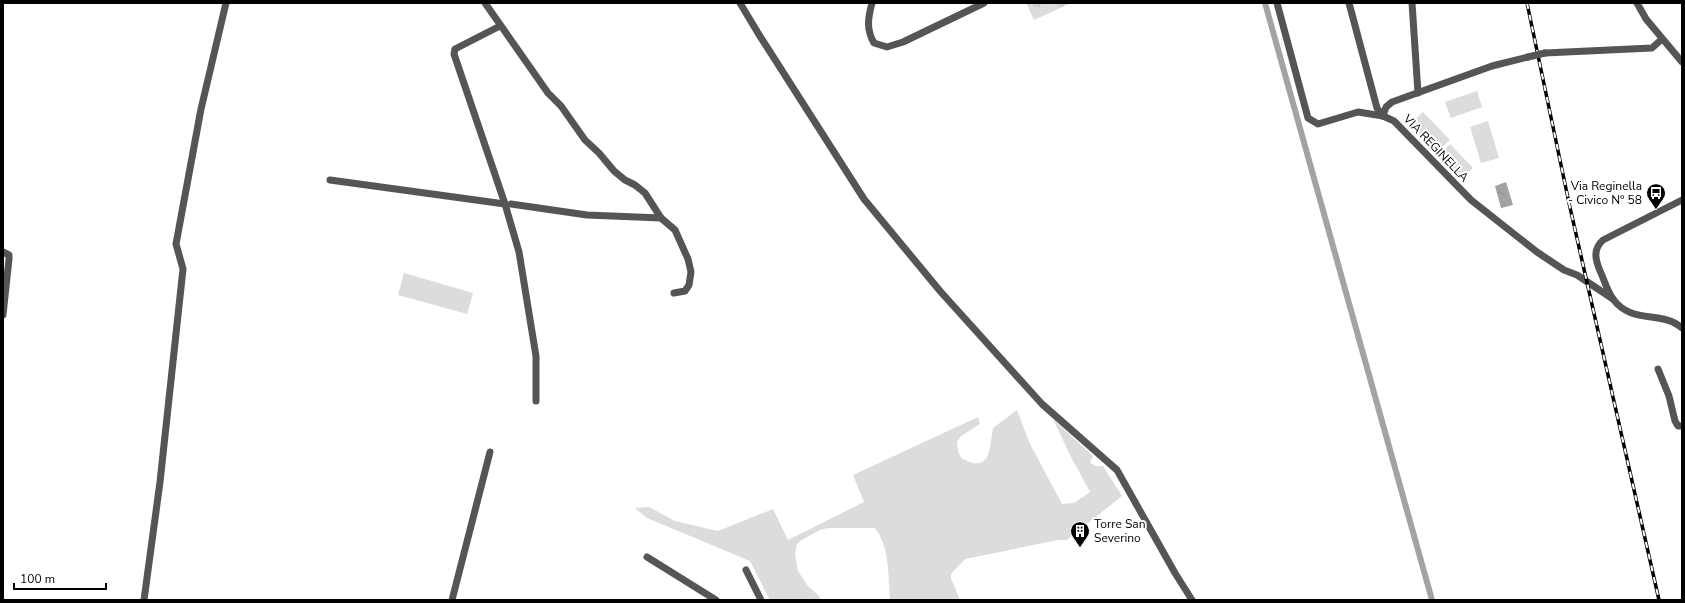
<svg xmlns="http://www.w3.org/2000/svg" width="1685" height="603" viewBox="0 0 1685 603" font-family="'Nunito Sans',sans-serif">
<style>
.green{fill:#dcdcdc}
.park{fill:url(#park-tufts)}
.water{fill:url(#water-ripples)}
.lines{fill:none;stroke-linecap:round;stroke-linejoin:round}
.canal{stroke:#a3a3a3;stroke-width:6}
.minor{stroke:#555;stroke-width:7}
.rail-casing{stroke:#000;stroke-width:3.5}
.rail{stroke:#fff;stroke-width:2;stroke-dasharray:6;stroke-linecap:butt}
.minor-bridge{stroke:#555;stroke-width:7}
.labels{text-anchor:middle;stroke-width:4;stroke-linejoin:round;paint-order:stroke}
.street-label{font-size:12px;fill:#000;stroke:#fff}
.poi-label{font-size:12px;fill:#000;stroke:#fff;text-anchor:end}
</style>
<defs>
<pattern id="park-tufts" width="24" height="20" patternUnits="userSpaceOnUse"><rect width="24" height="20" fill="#dcdcdc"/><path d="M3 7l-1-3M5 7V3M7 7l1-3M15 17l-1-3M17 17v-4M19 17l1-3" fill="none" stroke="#bbb"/></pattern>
<pattern id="water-ripples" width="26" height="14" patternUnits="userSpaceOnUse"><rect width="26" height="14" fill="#a3a3a3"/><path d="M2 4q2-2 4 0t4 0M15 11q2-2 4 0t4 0" fill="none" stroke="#8b8b8b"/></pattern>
</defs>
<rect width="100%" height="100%" fill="#fff"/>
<g class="green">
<path d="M1477 91 1482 107 1451 118 1445 102Z"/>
<path d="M1423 112 1450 140 1436 153 1409 125Z"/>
<path d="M1488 121 1499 158 1481 163 1470 127Z"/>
<path d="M1450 144 1473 168 1461 179 1438 156Z"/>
<path d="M404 273 473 293 467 314 398 295Z"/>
<path d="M1017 410 1030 444 1062 504 1074 503 1090 492 1070 455 1053 419 1093 456 1090 463 1096 466H1103L1122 496 1067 540H1058L965 559 951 574V578L960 600H890C888 577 890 547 875 528H828L820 530 800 541 797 544 795 554 798 571 807 585 819 596 821 600H770L750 561 647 518 635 508 649 507 675 521 718 531 773 509 788 540 864 502 853 475 978 417 980 424 961 436 957 442 958 451 961 458C991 474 989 450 993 428Z"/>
</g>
<path class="park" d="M1026 3H1071L1034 20Z"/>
<path class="water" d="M1506 182 1513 205 1501 208 1495 186Z"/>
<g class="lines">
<path class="canal" d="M1265 3 1432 600"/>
<g class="minor">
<path d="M485 3 548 93 561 106 585 140 599 153 614 171 625 180 635 185 645 193 661 218 675 230 688 259 691 272 689 285 685 291 674 293"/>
<path d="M740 3 758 33 864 199 940 291 1042 404 1117 470 1175 573 1192 600"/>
<path d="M872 3C868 18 866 29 874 43L887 47 903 42 984 3"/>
<path d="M1277 3 1308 118 1318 124 1358 112 1383 116 1394 121 1471 200 1537 252 1564 270 1577 275 1613 299"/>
<path d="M1349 3 1377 108 1383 116"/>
<path d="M1412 3 1418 93"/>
<path d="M1637 3 1646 19 1682 62"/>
<path d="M500 26 455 49 454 54 505 204 519 252 536 356V401"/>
<path d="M1545 53 1652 48 1662 39"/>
<path d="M1383 116 1386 107 1392 102 1492 66 1528 57"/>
<path d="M330 180 505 204"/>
<path d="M1682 200 1603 240C1593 249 1595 259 1600 271 1604 279 1607 291 1613 299 1632 325 1662 310 1682 328"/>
<path d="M511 204 587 215 661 218"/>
<path d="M3 252 9 255V259L3 315"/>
<path d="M1658 369 1669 396 1675 421 1678 426H1682"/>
<path d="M647 557 716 600"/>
<path d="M746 570 761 600"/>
<path d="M144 600 160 482 183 269 176 244 201 109 226 3"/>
<path d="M452 600 490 452"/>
</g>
<defs>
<path id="rail" d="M1527 3 1569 203 1659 600"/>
</defs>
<use href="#rail" class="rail-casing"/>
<use href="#rail" class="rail"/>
<path class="minor-bridge" d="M1528 57 1545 53"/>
</g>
<defs>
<symbol id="bus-pin" viewBox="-11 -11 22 30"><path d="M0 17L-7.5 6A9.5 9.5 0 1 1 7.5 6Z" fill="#000" stroke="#fff"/><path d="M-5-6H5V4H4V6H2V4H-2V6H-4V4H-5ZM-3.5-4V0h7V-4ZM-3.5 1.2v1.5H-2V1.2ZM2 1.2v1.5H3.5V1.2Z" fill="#fff"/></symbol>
<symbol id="building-pin" viewBox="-11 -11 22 30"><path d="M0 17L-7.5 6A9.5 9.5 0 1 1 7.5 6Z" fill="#000" stroke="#fff"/><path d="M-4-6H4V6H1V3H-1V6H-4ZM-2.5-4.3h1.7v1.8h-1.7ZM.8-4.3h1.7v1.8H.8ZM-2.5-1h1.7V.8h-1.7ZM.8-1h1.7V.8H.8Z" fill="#fff"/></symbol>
</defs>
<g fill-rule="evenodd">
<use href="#bus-pin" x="1645" y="182" width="22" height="30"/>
<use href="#building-pin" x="1069" y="520" width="22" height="30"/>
</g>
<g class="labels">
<g class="street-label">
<text transform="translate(1436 148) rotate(46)" y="4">VIA REGINELLA</text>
</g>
<g class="poi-label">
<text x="1642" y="190">Via Reginella<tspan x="1642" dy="14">- Civico N° 58</tspan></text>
<text x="1094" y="528" text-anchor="start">Torre San<tspan x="1094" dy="14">Severino</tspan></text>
</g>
</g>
<rect width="1685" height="603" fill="none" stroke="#000000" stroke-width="8"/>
<path d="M14 583v6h92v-6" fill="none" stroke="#000000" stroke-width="2"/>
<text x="20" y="583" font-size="12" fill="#000000" stroke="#ffffff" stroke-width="3" paint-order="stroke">100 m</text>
</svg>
